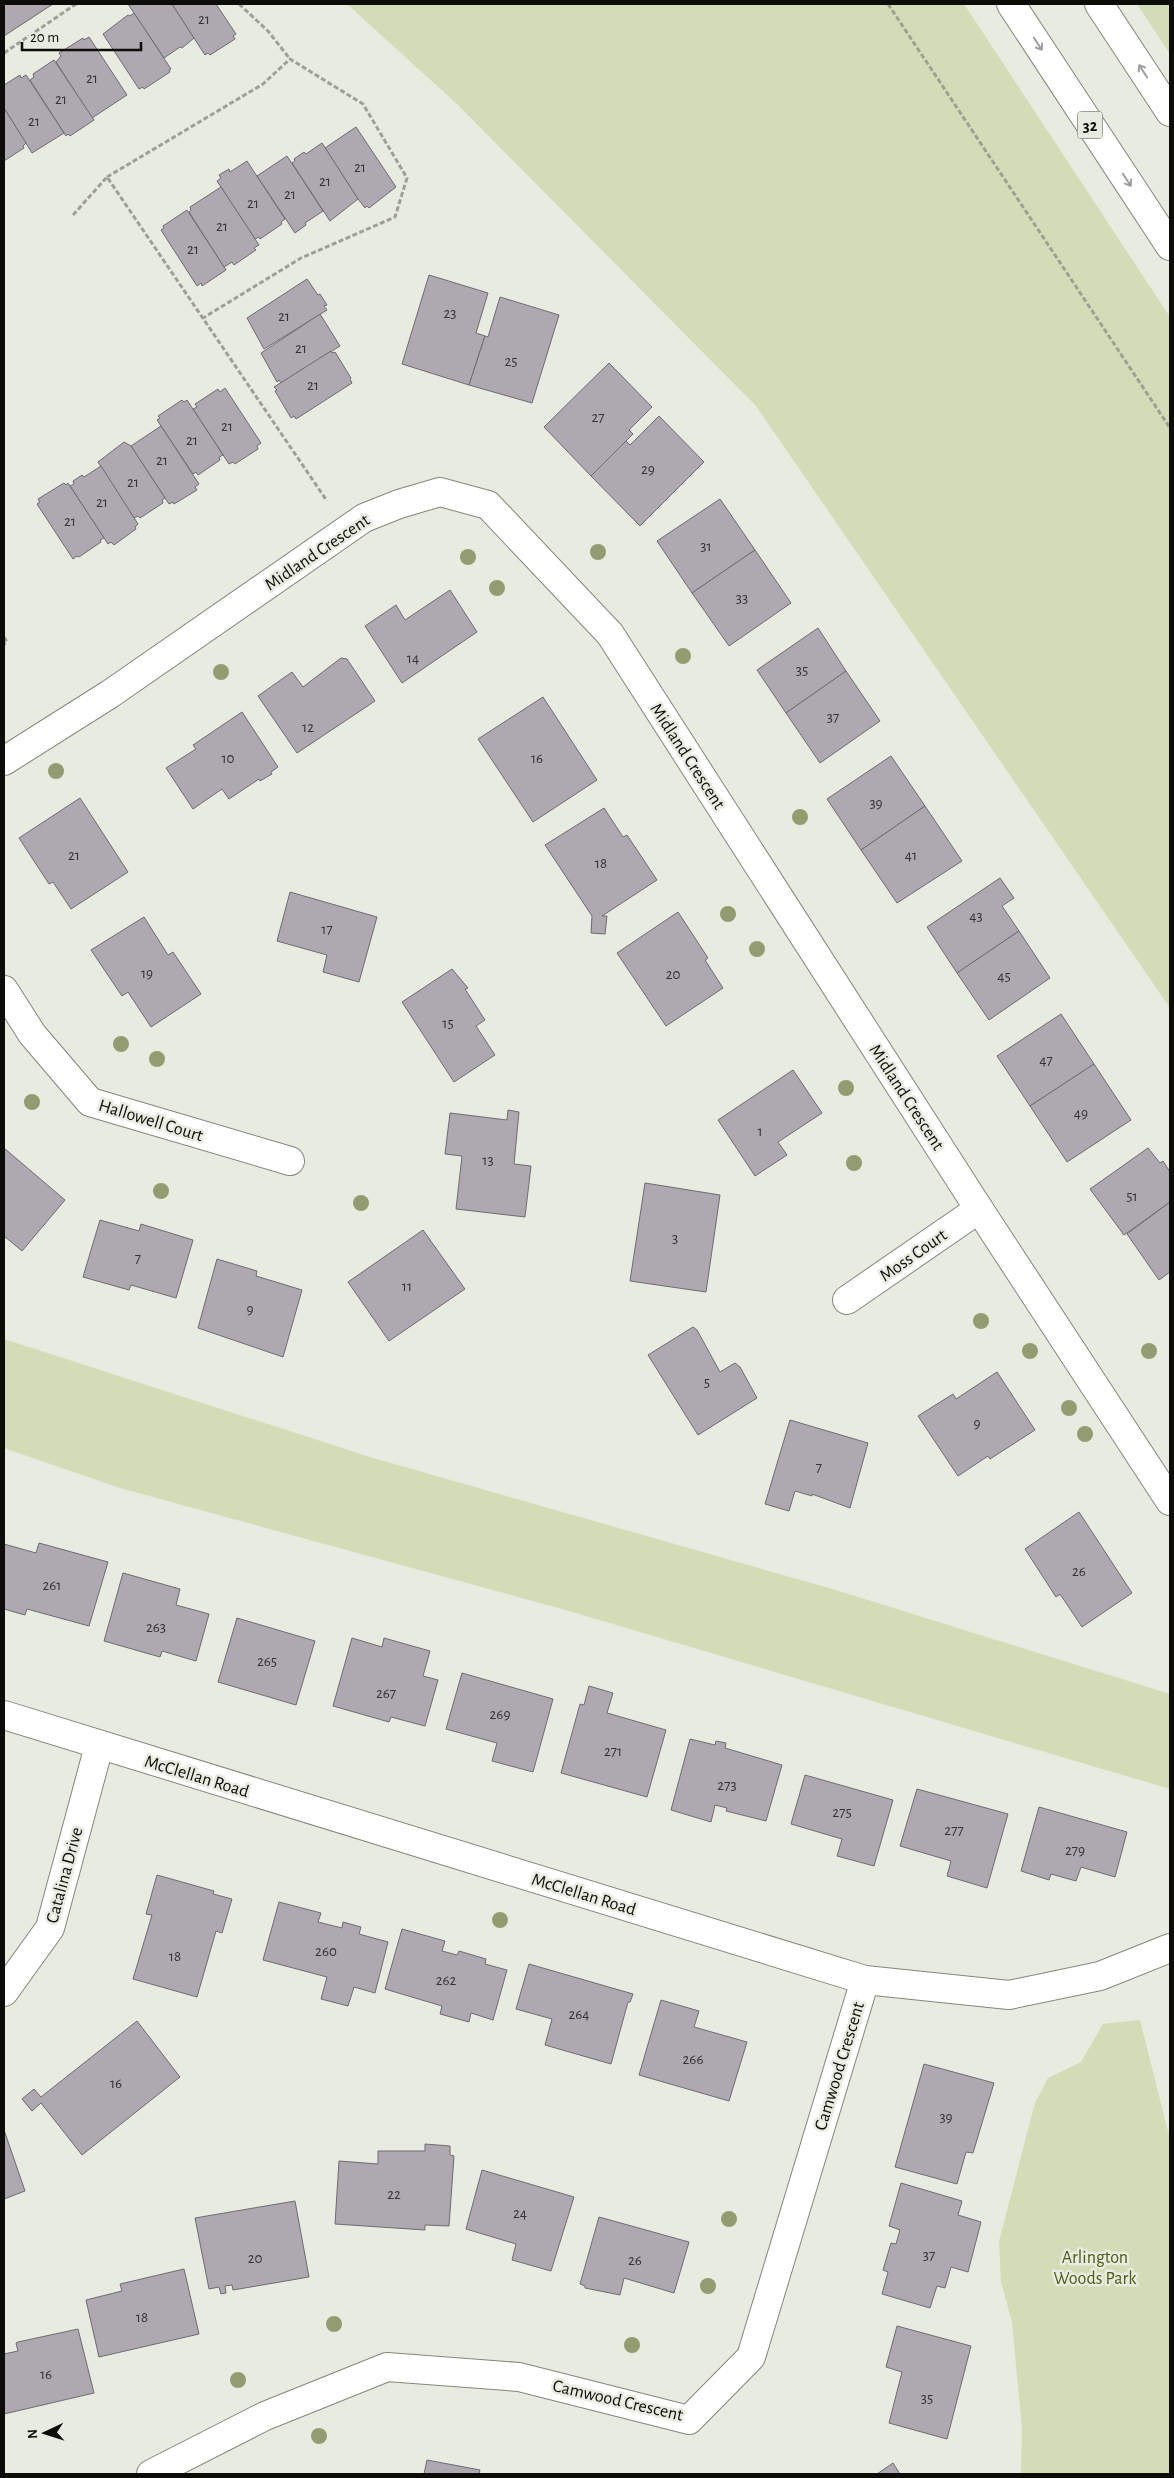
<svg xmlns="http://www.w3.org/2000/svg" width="1174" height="2478" viewBox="0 0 1174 2478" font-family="'Alegreya Sans',sans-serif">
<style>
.green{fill:#d2ddb7}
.building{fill:#aea8b1;stroke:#6f6a73}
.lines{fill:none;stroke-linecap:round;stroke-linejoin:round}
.minor-casing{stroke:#84877d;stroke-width:30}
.major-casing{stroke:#84877d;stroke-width:30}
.path{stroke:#9ea097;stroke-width:3;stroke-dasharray:5 2.5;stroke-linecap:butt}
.minor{stroke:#fff;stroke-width:28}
.major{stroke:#fff;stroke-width:28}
.tree{fill:#939c70}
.oneway{stroke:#9e9e9d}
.labels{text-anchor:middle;stroke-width:5;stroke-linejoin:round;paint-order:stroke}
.number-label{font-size:15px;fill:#343433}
.shield{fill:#e8ebe0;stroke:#4e504a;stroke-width:1}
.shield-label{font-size:16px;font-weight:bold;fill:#0c0d09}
.street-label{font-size:18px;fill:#0c0d09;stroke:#e8ebe0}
.park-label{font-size:18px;fill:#4d5c14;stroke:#e8ebe0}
</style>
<rect width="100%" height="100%" fill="#e8ebe0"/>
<g class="green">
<path d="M347 4H964L1170 317V1008L756 406 457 104Z"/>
<path d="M1137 4H1170V54Z"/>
<path d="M4 1339 370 1457 836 1590 1170 1694V1789L569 1611 120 1488 4 1448Z"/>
<path d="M1140 2020 1170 2139V2474H1021L1022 2429 1012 2322 1001 2282 999 2241 1035 2103 1048 2078 1081 2062 1103 2024Z"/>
</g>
<g class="building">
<path d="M4 4H53L4 36Z"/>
<path d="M128 4H172L194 38 182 48 180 47 164 58Z"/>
<path d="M172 4H216L236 34 233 36 235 39 210 55 208 53 205 55Z"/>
<path d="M134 13 171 69 169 70 170 72 144 89 143 87 139 89 103 34 128 15 130 16Z"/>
<path d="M89 37 127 95 92 118 56 62 61 56 59 53 83 38 84 40Z"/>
<path d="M54 60 94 120 70 136 68 134 66 136 30 80 34 77 33 74Z"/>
<path d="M20 75 21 78 26 75 64 133 32 153 4 108V85Z"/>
<path d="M4 108 26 143 23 146 24 148 4 161Z"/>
<path d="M356 127 396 187 369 208 367 206 365 208 358 199 325 148Z"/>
<path d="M322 143 358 199 330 221 292 163 295 161 294 159 304 152 306 154Z"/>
<path d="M287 156 323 211 305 223 306 225 295 233 257 176Z"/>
<path d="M247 161 285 219 281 222 282 224 260 239 259 237 255 239 217 181 221 178 219 175 229 169 230 172Z"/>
<path d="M221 187 259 245 254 248 256 250 234 265 232 262 224 267 189 212 191 210 190 207Z"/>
<path d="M187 210 226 270 202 286 201 283 197 286 161 230 164 228 163 226Z"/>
<path d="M429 275 488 293 476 333 485 336 469 385 402 364Z"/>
<path d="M307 279 318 295 320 294 327 305 324 306 327 310 264 349 247 318Z"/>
<path d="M500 297 559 315 532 403 469 385 485 336 488 337Z"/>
<path d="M320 314 340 346 281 383 279 380 277 382 261 353Z"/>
<path d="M331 351 332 353 335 352 351 378 350 379 352 383 296 419 294 416 291 418 275 391 277 390 274 387Z"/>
<path d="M609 363 652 407 629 430 633 434 591 476 544 427Z"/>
<path d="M225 388 261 443 257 446 258 449 235 464 233 462 229 464 193 409 197 407 195 404 218 389 220 392Z"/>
<path d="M182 400 184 402 187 400 223 455 219 457 220 460 198 475 196 472 193 474 157 420 160 418 158 416Z"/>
<path d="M659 416 704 462 640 526 591 476 626 441 630 445Z"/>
<path d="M161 426 199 484 195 487 197 490 174 504 173 502 169 504 131 446Z"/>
<path d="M124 442 131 446 165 498 162 500 163 503 140 518 138 516 134 518 98 462Z"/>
<path d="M101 466 138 524 135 527 136 529 114 545 111 542 108 544 70 486 74 484 73 481 82 475 84 477Z"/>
<path d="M64 483 66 485 68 483 104 538 100 540 101 542 79 557 77 556 73 559 37 504 40 502 38 499Z"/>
<path d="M720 499 755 550 692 593 657 541Z"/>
<path d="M755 550 791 603 729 646 692 593Z"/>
<path d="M450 590 477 632 402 683 365 626 396 605 405 620Z"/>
<path d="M818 628 846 671 786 713 757 670Z"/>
<path d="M341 658 347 659 375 701 297 753 258 696 292 672 303 687Z"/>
<path d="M846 671 880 721 820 763 786 713Z"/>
<path d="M543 697 597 780 533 822 478 739Z"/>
<path d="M242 712 278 767 271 772 272 774 260 781 259 779 229 799 222 789 193 809 166 768 196 749 193 745Z"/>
<path d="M891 756 925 806 861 850 827 799Z"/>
<path d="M80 798 128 872 71 909 53 882 49 884 19 838Z"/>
<path d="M925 806 962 861 897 903 861 850Z"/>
<path d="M604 808 623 837 627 835 657 880 602 916H607L605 934 591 933 592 916 545 845Z"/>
<path d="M1000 878 1014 898 1002 906 1019 931 957 973 927 927Z"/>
<path d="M290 892 377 917 359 982 323 972 327 955 277 941Z"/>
<path d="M678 912 708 958 705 960 723 988 666 1026 617 953Z"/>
<path d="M144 917 168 955 173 952 201 994 151 1027 128 992 122 996 91 950Z"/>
<path d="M1019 931 1050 978 989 1020 957 973Z"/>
<path d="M452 969 468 988 465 989 485 1020 476 1026 495 1055 454 1082 402 1002Z"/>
<path d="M1061 1014 1094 1064 1030 1106 997 1056Z"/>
<path d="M1094 1064 1131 1120 1067 1162 1030 1106Z"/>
<path d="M793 1070 822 1113 778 1142 787 1155 755 1176 718 1120Z"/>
<path d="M508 1110 519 1112 514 1164 531 1166 525 1217 456 1209 462 1156 445 1154 450 1113 507 1120Z"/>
<path d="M4 1148 65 1200 22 1251 4 1236Z"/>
<path d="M1148 1148 1160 1163 1163 1161 1170 1172V1202L1124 1235 1090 1189Z"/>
<path d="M645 1183 720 1195 706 1292 630 1281Z"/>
<path d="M1170 1202V1272L1159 1280 1127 1234Z"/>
<path d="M100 1220 139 1231 141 1224 193 1240 176 1298 131 1285 129 1290 83 1277Z"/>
<path d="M423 1230 465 1289 389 1341 348 1282Z"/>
<path d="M217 1259 257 1271 256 1276 302 1290 283 1357 198 1328Z"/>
<path d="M693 1327 697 1330 720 1372 735 1363 740 1367 757 1398 698 1435 648 1355Z"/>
<path d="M997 1372 1035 1430 990 1459 988 1456 958 1476 918 1416 953 1394 956 1399Z"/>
<path d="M790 1420 868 1443 850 1508 812 1494V1496L795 1491 789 1511 765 1504Z"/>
<path d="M1079 1512 1132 1593 1082 1627 1060 1594 1056 1597 1025 1549Z"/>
<path d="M39 1543 108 1562 89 1626 27 1609 25 1615 4 1609V1544L36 1553Z"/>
<path d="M123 1573 180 1589 176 1605 209 1614 196 1661 162 1651 160 1657 104 1641Z"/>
<path d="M237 1618 315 1641 296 1705 218 1682Z"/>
<path d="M352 1638 382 1647 384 1638 430 1651 423 1676 438 1680 425 1726 391 1717 389 1722 333 1706Z"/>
<path d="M462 1673 553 1699 533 1772 492 1761 497 1743 446 1729Z"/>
<path d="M589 1686 613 1693 607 1713 666 1730 647 1797 561 1773 580 1704 584 1705Z"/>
<path d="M690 1739 715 1745 716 1741 726 1743 725 1748 782 1765 766 1821 726 1811 727 1808 715 1805 711 1822 671 1810Z"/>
<path d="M805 1775 893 1800 874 1866 837 1856 842 1839 791 1824Z"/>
<path d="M917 1789 1008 1814 987 1888 947 1876 951 1861 900 1846Z"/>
<path d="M1039 1807 1127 1832 1115 1877 1081 1867 1076 1881 1051 1874 1049 1880 1021 1871Z"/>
<path d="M157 1875 214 1891 213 1894 232 1899 222 1933 216 1931 197 1997 133 1979 152 1915 146 1914Z"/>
<path d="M279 1902 321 1913 318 1922 342 1928 343 1922 361 1927 359 1934 388 1942 375 1993 354 1987 348 2006 321 1999 327 1977 263 1960Z"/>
<path d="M402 1929 445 1941 442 1951 457 1955 459 1951 486 1959 485 1964 507 1970 493 2020 471 2013 469 2022 440 2014 442 2006 385 1989Z"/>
<path d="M529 1964 633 1994 630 2002H628L611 2064 545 2045 552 2019 516 2009Z"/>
<path d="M661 2000 699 2011 694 2027 747 2042 729 2101 639 2075Z"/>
<path d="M137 2021 180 2077 82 2155 41 2103 32 2111 22 2099 34 2089 41 2097Z"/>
<path d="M924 2064 994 2083 973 2153 966 2152 957 2184 895 2167Z"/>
<path d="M4 2130 25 2191 4 2199Z"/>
<path d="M425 2144 450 2146V2155L454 2156 449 2226 425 2225V2230L335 2224 339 2161 378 2164V2151H425Z"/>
<path d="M482 2170 574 2197 551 2271 512 2260 516 2244 466 2229Z"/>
<path d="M901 2183 962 2201 958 2215 981 2222 968 2272 951 2267 945 2288 937 2286 930 2308 882 2294 888 2272 883 2270 891 2243 896 2244 900 2230 889 2226Z"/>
<path d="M295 2201 309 2277 233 2290 232 2285 225 2286 226 2293 221 2294 219 2287 209 2289 195 2218Z"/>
<path d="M599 2217 689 2242 674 2293 624 2278 620 2295 585 2288V2286L580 2284Z"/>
<path d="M184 2269 199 2334 99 2357 86 2300 122 2291 120 2284Z"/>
<path d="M897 2326 971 2346 947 2439 889 2423 902 2372 886 2367Z"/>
<path d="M78 2329 94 2393 4 2414V2354L18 2351 16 2343 18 2342Z"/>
<path d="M427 2460 480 2470 479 2474H424Z"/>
<path d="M893 2463 900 2474H877Z"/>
</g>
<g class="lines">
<defs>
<g id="minor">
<path d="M4 761 110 694 364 518 399 504 440 492 488 505 610 634 979 1209 1170 1501"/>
<path d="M4 990 32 1034 90 1102 290 1161"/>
<path d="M847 1300 979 1209"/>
<path d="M4 1715 865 1980 1009 1995 1100 1976 1170 1948"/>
<path d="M4 1992 50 1928 99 1746"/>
<path d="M151 2474 265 2416 387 2367 519 2377 689 2420 751 2357 865 1980"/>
</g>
<g id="major">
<path d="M1011 4 1170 246"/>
<path d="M1099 4 1170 112"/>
</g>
</defs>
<use href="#minor" class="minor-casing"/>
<use href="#major" class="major-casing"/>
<g class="path">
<path d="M239 4 268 31 290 59"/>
<path d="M888 4 1170 428"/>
<path d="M4 53 76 4"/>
<path d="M107 177 263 84 290 59 363 104 407 178 395 217 301 258 203 318"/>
<path d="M73 215 107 177 327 501"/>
<path d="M4 637 7 642 4 644"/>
</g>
<use href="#minor" class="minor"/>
<use href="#major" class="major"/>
</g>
<g class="tree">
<circle cx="598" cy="552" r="8"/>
<circle cx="468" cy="557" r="8"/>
<circle cx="497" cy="588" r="8"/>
<circle cx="683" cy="656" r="8"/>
<circle cx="221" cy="672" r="8"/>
<circle cx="56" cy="771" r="8"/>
<circle cx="800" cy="817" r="8"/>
<circle cx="728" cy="914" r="8"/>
<circle cx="757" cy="949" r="8"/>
<circle cx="121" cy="1044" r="8"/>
<circle cx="157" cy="1059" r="8"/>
<circle cx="846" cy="1088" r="8"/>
<circle cx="32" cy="1102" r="8"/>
<circle cx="854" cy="1163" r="8"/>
<circle cx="161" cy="1191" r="8"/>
<circle cx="361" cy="1203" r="8"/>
<circle cx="981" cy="1321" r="8"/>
<circle cx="1030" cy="1351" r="8"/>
<circle cx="1149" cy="1351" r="8"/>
<circle cx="1069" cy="1408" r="8"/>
<circle cx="1085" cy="1434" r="8"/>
<circle cx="500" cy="1920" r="8"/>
<circle cx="729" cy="2219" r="8"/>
<circle cx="708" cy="2286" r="8"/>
<circle cx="334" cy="2324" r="8"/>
<circle cx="632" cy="2345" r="8"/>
<circle cx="238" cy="2380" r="8"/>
<circle cx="319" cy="2436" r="8"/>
</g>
<defs><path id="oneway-shaft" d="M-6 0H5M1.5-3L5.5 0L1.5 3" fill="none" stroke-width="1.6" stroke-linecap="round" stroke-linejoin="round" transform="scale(1.25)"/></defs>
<g class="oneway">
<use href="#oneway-shaft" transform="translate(1038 44) rotate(57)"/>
<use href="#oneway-shaft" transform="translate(1143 71) rotate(-123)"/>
<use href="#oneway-shaft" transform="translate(1127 180) rotate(57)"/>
</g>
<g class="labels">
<g class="number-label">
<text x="204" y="24">21</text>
<text x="92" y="83">21</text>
<text x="61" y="104">21</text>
<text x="34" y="126">21</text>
<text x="360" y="172">21</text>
<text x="325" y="186">21</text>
<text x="290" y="199">21</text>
<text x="253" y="208">21</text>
<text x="222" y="231">21</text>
<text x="193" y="254">21</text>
<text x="450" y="318">23</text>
<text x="284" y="321">21</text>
<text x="301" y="353">21</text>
<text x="511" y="366">25</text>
<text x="313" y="390">21</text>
<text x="598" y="422">27</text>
<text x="227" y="431">21</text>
<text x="192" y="445">21</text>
<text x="162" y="465">21</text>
<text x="648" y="474">29</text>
<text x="133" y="487">21</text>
<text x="102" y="507">21</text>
<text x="70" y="526">21</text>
<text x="706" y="551">31</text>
<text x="742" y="603">33</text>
<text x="413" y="663">14</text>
<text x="802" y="675">35</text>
<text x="833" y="722">37</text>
<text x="308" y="732">12</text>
<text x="228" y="763">10</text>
<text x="537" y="763">16</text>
<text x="876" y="808">39</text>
<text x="74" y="860">21</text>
<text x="911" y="860">41</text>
<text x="601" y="868">18</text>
<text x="976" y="921">43</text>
<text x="327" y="934">17</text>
<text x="147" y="978">19</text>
<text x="673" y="979">20</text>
<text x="1004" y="981">45</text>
<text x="448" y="1028">15</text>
<text x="1046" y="1065">47</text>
<text x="1081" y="1118">49</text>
<text x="760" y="1136">1</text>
<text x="488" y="1165">13</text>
<text x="1132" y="1201">51</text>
<text x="675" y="1243">3</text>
<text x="138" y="1263">7</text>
<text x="407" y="1291">11</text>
<text x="250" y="1314">9</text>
<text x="707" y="1387">5</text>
<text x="977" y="1428">9</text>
<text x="819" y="1472">7</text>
<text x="1079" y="1576">26</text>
<text x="52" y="1590">261</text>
<text x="156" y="1632">263</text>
<text x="267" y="1666">265</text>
<text x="386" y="1698">267</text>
<text x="500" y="1719">269</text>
<text x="613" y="1756">271</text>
<text x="727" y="1790">273</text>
<text x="842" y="1817">275</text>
<text x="954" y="1835">277</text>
<text x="1075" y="1855">279</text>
<text x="326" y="1956">260</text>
<text x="175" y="1961">18</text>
<text x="446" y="1985">262</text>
<text x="579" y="2019">264</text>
<text x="693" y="2064">266</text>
<text x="116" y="2088">16</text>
<text x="946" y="2122">39</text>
<text x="394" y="2199">22</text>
<text x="520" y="2218">24</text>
<text x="929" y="2260">37</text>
<text x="255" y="2263">20</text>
<text x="635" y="2265">26</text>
<text x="142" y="2322">18</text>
<text x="46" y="2379">16</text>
<text x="927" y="2403">35</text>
</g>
<rect class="shield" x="1077.5" y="111.5" width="25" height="27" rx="4"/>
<g class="shield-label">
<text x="1090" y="131">32</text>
</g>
<g class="street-label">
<text transform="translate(317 552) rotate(-34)" y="6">Midland Crescent</text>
<text transform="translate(688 756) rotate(57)" y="6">Midland Crescent</text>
<text transform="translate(907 1097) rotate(57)" y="6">Midland Crescent</text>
<text transform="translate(151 1120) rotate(17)" y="6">Hallowell Court</text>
<text transform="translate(913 1255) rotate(-35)" y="6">Moss Court</text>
<text transform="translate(197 1776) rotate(17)" y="6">McClellan Road</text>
<text transform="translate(64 1875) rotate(-75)" y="6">Catalina Drive</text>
<text transform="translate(584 1894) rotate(17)" y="6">McClellan Road</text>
<text transform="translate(839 2066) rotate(-73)" y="6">Camwood Crescent</text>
<text transform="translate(618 2400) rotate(13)" y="6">Camwood Crescent</text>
</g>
<g class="park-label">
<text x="1095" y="2263">Arlington<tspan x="1095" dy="21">Woods Park</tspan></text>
</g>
</g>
<rect width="1174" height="2478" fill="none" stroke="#0c0d09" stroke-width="10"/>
<g transform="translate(45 2433) rotate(266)" stroke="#e8ebe0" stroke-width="4" paint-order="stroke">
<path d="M0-4L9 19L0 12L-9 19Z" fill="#0c0d09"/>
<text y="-8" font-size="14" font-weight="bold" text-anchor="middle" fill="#0c0d09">N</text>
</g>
<path d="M22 42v8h119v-8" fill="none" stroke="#0c0d09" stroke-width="2.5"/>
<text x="30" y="42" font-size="15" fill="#0c0d09" stroke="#e8ebe0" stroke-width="4" paint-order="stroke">20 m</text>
</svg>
